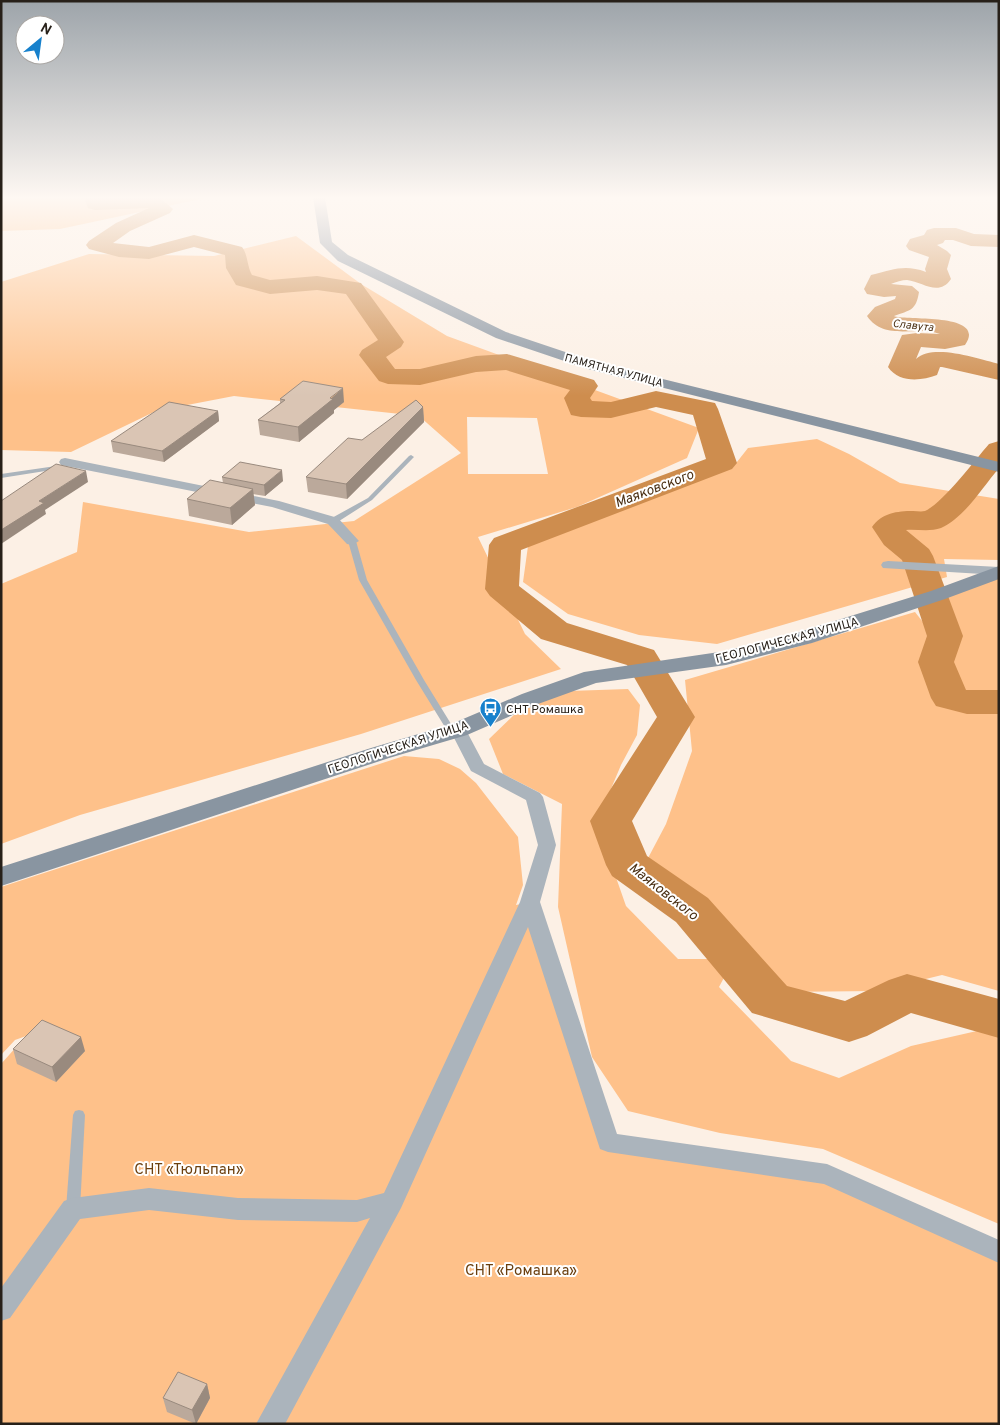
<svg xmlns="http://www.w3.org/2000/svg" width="1000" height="1425" viewBox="0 0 1000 1425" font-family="Overpass,sans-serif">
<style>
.green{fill:#fec18a;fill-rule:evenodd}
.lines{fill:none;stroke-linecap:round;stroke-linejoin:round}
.river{fill:#ce8d4e;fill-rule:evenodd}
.lane{fill:#abb4bc;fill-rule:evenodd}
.street{fill:#abb4bc;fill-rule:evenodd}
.secondary{fill:#8995a1;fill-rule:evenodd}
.wall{fill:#bba99b}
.shaded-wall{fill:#998a7e}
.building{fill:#dac5b4;stroke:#998a7e}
.labels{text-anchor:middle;stroke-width:4;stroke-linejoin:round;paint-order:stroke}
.far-water-label{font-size:11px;font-style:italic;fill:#4a2f13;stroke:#fff}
.far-street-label{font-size:11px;fill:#272019;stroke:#fff}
.street-label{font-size:12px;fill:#272019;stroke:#fff}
.poi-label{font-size:12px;fill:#272019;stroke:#fff;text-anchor:start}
.water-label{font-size:14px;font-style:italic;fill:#4a2f13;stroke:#fff}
.near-park-label{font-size:15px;fill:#6b3f0e;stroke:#fff}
</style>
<rect width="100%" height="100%" fill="#fcf0e5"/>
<g class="green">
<path d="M1 197H210L60 229 1 231Z"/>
<path d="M296 236 361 284 447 336 699 428 687 458 577 507 478 537 525 634 561 669 361 734 80 815 1 844V584L77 552 83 502 249 532 354 521 461 453 419 416 234 396 156 411 71 452 1 450V282L89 254 214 256ZM467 417 537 418 548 474H468Z"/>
<path d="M817 439 849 454 900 483 999 499V560L944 559 947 577 717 644 639 635 568 614 523 582 528 546 621 507 733 467 748 448Z"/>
<path d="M999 572V706L967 702 950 698 936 662 938 595Z"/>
<path d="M915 612 930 631 935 684 954 706 999 708V991L942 975 877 991 779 992 729 927 647 860 666 824 692 751 685 680Z"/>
<path d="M628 689 640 705 637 735 621 765 605 803 612 866 626 906 678 959H716L727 972 719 987 791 1061 839 1078 911 1046 990 1028 999 1030V1224L823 1149 720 1133 628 1111 592 1057 558 907 562 804 503 774 489 739 519 710 569 691Z"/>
<path d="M404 756 439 759 460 769 476 783 518 837 523 885 516 905 530 902 608 1142 827 1174 999 1252V1424H1V1064L26 1036 15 1040 1 1055V887Z"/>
</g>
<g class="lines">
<g class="river">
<path d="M84 197H154L160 198 173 209 170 213 130 231 113 243 149 247 194 235 242 247C248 255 247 266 252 275L270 280 317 276 361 283 404 342 401 347 386 357 395 369H420L476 356 507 354 594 380 598 386 590 398 592 401 611 402 656 391 715 403 718 409 737 463 732 469 521 550 519 586 567 623 654 650 695 717 632 821 647 856 708 898 787 986 845 1001 889 980 907 974 999 999V1038L911 1013 867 1036 849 1042 752 1013 676 922 612 876 606 865 590 821 657 717 627 665 541 639 490 596 485 589 489 545 494 538 706 459 693 415 656 407 611 418 581 417 571 415 564 398 570 390 506 370 476 372 420 385 388 384 379 381 359 355 362 350 378 340 346 294 317 290 270 294 236 285 226 268 225 255 194 247 149 259 119 257 89 249 86 245 89 241 116 223 149 208 95 210 88 208Z"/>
<path d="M934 228H956L974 234 999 235V247L971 246 953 240H945L943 243 937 245 947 251 951 255 947 269 951 279C939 297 923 282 907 280 902 280 896 282 891 284L912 286 919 292C916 311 910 310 894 316 905 321 988 312 965 345L945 349 921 347 916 359C933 343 979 359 999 364V380L942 367H940L937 375C921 381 899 383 888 367L902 335 917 333 940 334C916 325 885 342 867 316L875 307 895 299 896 296 884 297 867 294 864 289 871 275C893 270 904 264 926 272L925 269 929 257 909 250 906 246 910 239 924 235 927 230Z"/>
<path d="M999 441V468C982 488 965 517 941 528 930 532 917 529 906 530L929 549 933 556 963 636 954 662 966 690H999V714H967L936 706 931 698 918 662 927 636 902 560 884 545 872 527C882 513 897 511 913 511 917 511 921 512 925 511 943 503 975 460 989 444Z"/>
</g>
<g class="lane">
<path d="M411 455 414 457 413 458 372 500 336 523H330V519L368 498 409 456Z"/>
<path d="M56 466 58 467V469L1 478V474Z"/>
<path d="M349 539H352L356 541 367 580 424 680 456 732 455 734 452 735 448 732 416 680 359 580 348 541Z"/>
<path d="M79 1110 83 1111 85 1115 80 1209 78 1213 73 1215 68 1213 66 1209 73 1115 75 1111Z"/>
</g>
<g class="street">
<path d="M65 458 279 501 338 518 359 541 352 545 347 544 328 524 272 507 61 465 59 462 61 459Z"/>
<path d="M888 561 999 567V575L883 568 881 565 883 562Z"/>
<path d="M458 725 464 726 466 730 484 764 540 793 543 797 556 845 540 902 617 1134 827 1164 999 1240V1263L824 1184 608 1152 600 1149 528 927 401 1208 285 1424H256L370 1218 357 1222 238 1220 149 1210 80 1219 10 1318 1 1321V1288L64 1201 73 1198 149 1188 238 1198 357 1200 384 1193 520 902 538 845 526 800 471 771 450 730 452 726Z"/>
</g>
<g class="secondary">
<path d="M313 197H325L332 242 348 255 506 332 598 363 999 462V472L588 369 496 338 338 261 320 243Z"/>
<path d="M999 566V579L945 599 812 643 726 665 596 683 538 704 467 735 389 758 1 886V867L371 748 449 725 522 694 584 672 726 651 796 633 931 591Z"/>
</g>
</g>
<g class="wall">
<path d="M280 399 344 402 334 410V413L299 442 260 435 258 420 280 403Z"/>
<path d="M423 407 424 422 347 499 308 492 306 477 362 440Z"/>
<path d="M218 411 219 421 164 462 113 452 111 441Z"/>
<path d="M222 477 283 481 265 496 253 494 255 505 232 525 189 516 187 499 223 483Z"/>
<path d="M13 1049 85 1051 56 1082 17 1064Z"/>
<path d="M207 1384 210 1398 196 1424 167 1412 163 1398Z"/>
</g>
<g class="shaded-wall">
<path d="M343 388 344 402 334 410V413L299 442 298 427Z"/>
<path d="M423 407 424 422 347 499 346 484Z"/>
<path d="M218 411 219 421 164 462 162 451Z"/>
<path d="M282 470 283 481 265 496 264 485Z"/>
<path d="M86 471 88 482 45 510 46 514 1 544V530L39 501Z"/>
<path d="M253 489 255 505 232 525 230 508Z"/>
<path d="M81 1037 85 1051 56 1082 52 1067Z"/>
<path d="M207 1384 210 1398 196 1424 192 1410Z"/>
</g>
<g class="building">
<path d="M303 381 343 388 330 398 333 399 298 427 258 420 285 400 280 399Z"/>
<path d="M416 400 423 407 346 484 306 477 348 438 362 440Z"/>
<path d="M169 402 218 411 162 451 111 441Z"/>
<path d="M240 462 282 470 264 485 222 477Z"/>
<path d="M56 464 86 471 39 501 44 503 1 530V501Z"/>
<path d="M210 480 253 489 230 508 187 499Z"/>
<path d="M42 1020 81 1037 52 1067 13 1049Z"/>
<path d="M178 1372 207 1384 192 1410 163 1398Z"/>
</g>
<linearGradient id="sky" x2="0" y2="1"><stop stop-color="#9da4aa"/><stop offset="0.5" stop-color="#fef8f3"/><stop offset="1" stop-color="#fef8f3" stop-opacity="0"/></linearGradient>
<rect width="1000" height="396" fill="url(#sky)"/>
<defs>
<symbol id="bus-pin" viewBox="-11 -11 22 30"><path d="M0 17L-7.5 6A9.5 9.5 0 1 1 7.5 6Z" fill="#1781cc" stroke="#fff"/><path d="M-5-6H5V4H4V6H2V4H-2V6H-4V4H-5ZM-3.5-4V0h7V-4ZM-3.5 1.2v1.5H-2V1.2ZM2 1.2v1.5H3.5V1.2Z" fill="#fff"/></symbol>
</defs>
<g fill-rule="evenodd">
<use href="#bus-pin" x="478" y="696" width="25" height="34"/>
</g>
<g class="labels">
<g class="far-water-label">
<text transform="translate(913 325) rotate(6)" y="4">Славута</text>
</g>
<g class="far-street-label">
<text transform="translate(614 370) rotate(15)" y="4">ПАМЯТНАЯ УЛИЦА</text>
</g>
<g class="street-label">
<text transform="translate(787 640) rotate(-15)" y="4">ГЕОЛОГИЧЕСКАЯ УЛИЦА</text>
<text transform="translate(398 747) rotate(-18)" y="4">ГЕОЛОГИЧЕСКАЯ УЛИЦА</text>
</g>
<g class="poi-label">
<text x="506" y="713">СНТ Ромашка</text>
</g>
<g class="water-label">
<text transform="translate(654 488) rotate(-21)" y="5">Маяковского</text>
<text transform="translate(664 891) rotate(38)" y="5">Маяковского</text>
</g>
<g class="near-park-label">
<text x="189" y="1174">СНТ «Тюльпан»</text>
<text x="521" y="1275">СНТ «Ромашка»</text>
</g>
</g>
<rect width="1000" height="1425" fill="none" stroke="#272019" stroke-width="5"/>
<g transform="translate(40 40) rotate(29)"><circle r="24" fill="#ffffff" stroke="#a9a6a3"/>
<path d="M0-4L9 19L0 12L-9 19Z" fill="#1781cc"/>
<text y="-8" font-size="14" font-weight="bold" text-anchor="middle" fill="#272019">N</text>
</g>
</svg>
